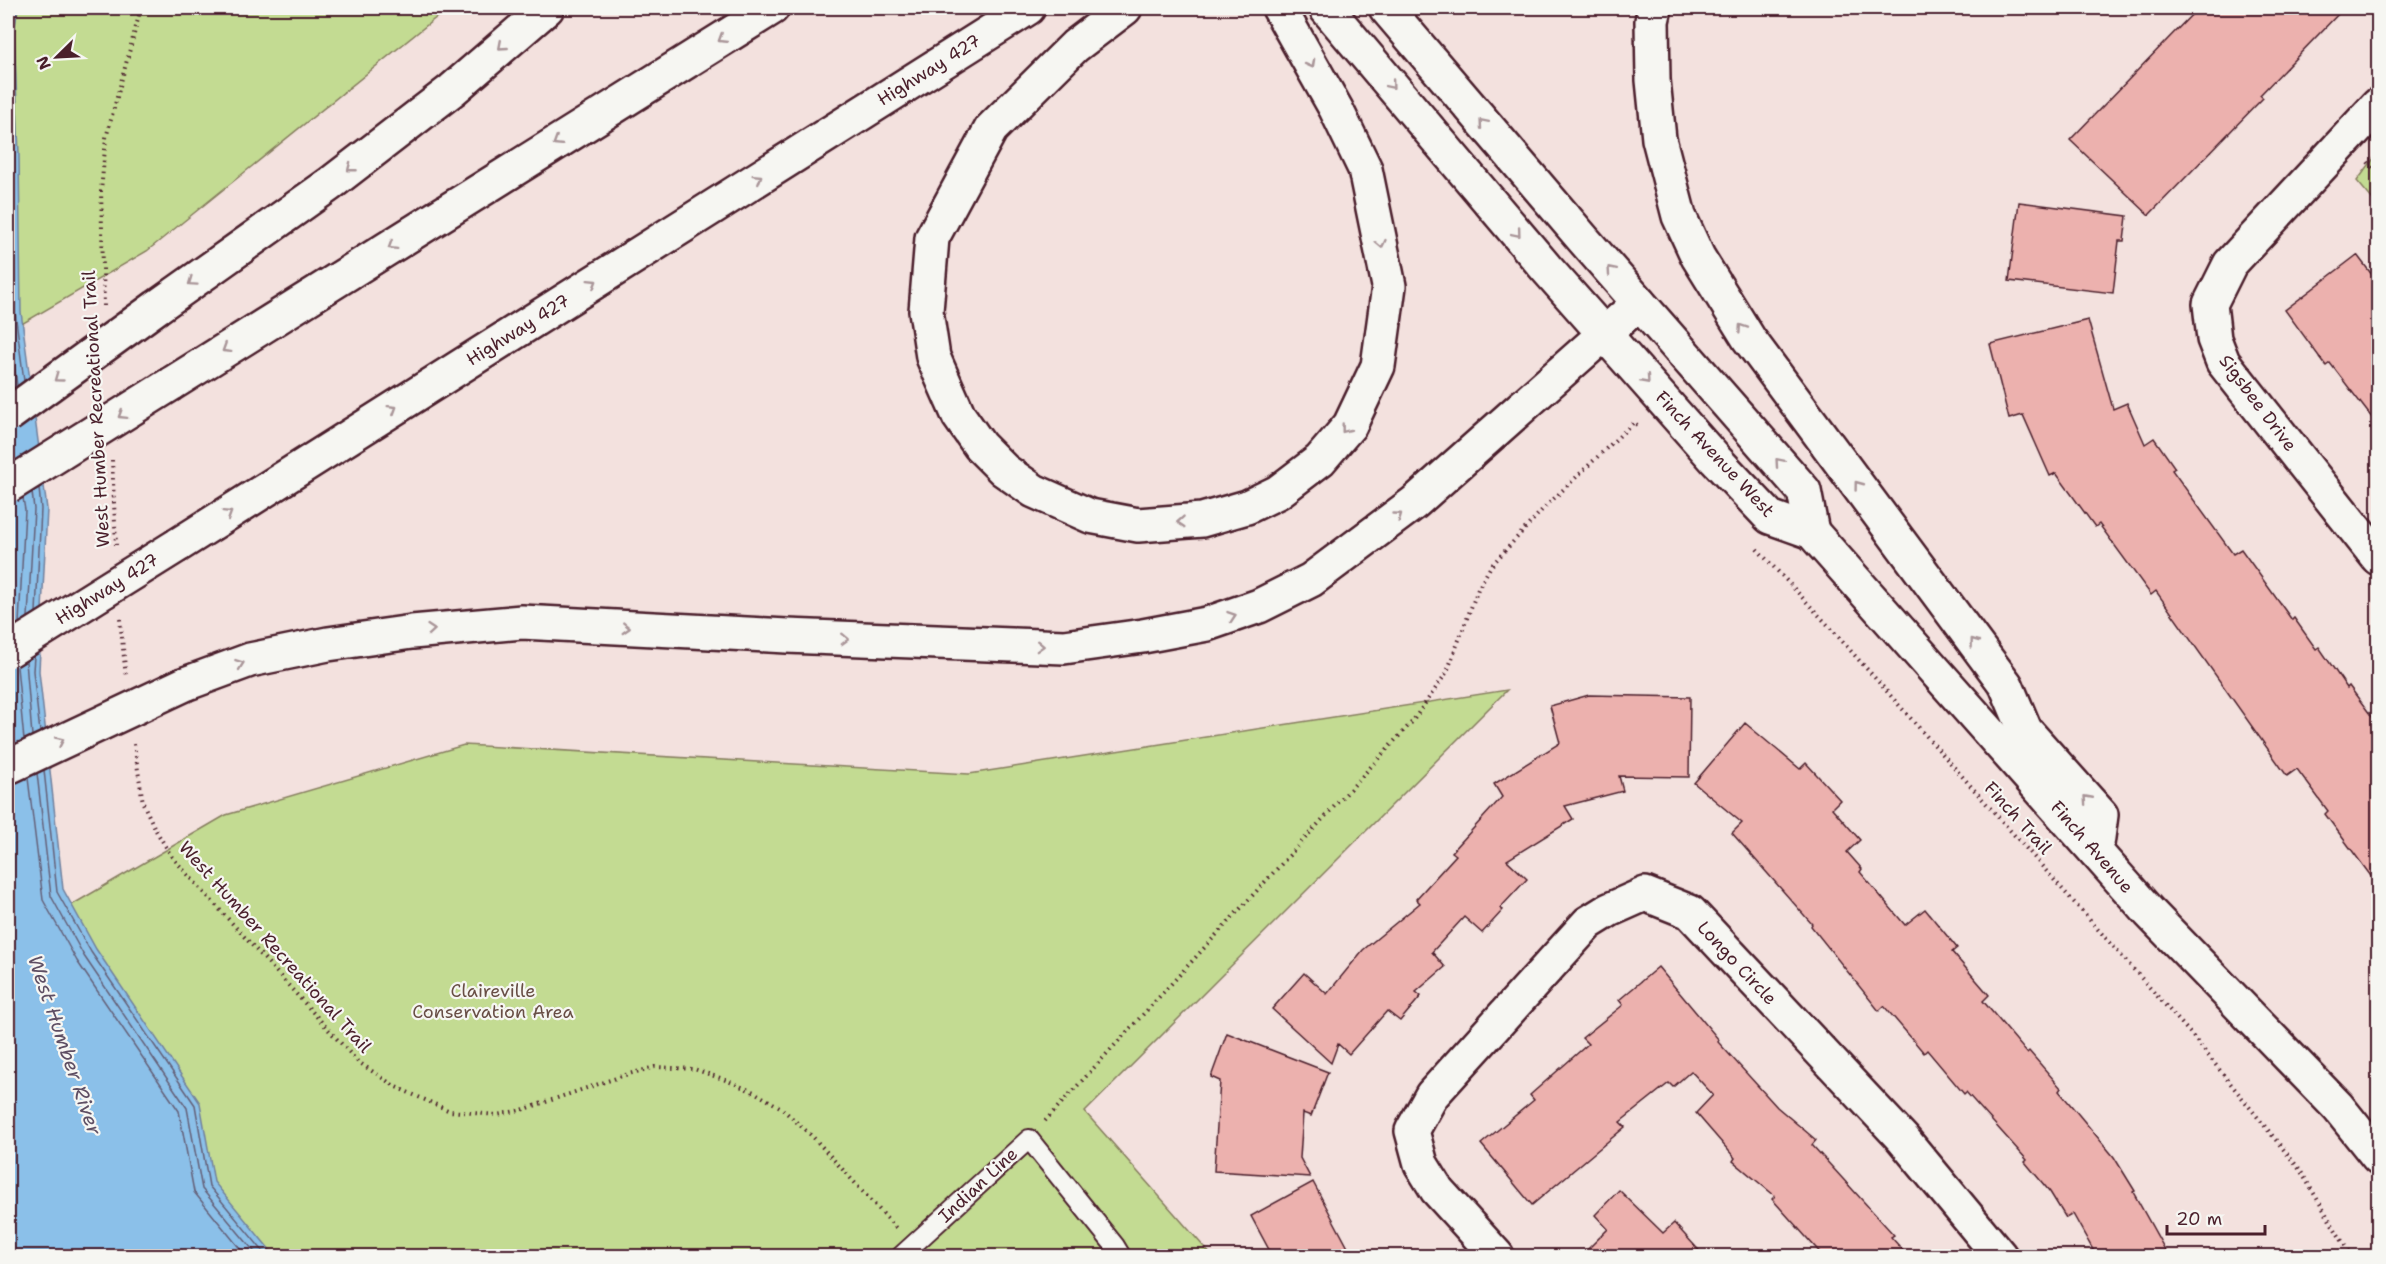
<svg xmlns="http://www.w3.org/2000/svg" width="2386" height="1264" viewBox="0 0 2386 1264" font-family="'Shantell Sans',sans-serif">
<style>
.green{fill:#c3db92;stroke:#867d5e;stroke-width:1.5}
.water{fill:#8bc0e9;stroke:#71809d;stroke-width:1.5}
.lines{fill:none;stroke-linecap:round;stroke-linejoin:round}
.shore{stroke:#645f77;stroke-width:1.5}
.building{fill:#ecb1ae;stroke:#4a1f2b;stroke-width:1.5}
.service-casing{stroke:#4a1f2b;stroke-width:22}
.minor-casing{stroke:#4a1f2b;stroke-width:38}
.secondary-casing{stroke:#4a1f2b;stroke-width:38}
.motorway-casing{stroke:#4a1f2b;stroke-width:38}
.path{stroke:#4a1f2b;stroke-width:4;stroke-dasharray:1.5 4.5;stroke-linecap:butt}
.service{stroke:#f6f6f2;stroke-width:18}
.minor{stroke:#f6f6f2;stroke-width:33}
.secondary{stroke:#f6f6f2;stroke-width:33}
.motorway{stroke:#f6f6f2;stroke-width:33}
.motorway-bridge-casing{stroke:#4a1f2b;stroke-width:38;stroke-linecap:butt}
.motorway-bridge{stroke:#f6f6f2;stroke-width:33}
.oneway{stroke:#a99598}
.labels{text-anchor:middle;stroke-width:4.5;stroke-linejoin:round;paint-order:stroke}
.street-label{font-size:18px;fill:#4a1f2b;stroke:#f6f6f2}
.park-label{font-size:18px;fill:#684e45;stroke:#f6f6f2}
.water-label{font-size:20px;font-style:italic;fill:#5e4f64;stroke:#f6f6f2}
</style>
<rect width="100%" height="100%" fill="#f3e1de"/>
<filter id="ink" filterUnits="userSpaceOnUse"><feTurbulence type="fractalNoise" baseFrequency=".0167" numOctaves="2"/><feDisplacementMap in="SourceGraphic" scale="12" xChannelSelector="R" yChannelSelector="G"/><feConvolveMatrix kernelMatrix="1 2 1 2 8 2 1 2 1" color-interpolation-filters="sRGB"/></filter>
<g filter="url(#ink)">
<g class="green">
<path d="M8 8H448L147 251 8 332Z"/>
<path d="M2375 157 2378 161V206L2357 181Z"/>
<path d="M1507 690 1085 1112 1212 1256H8V942L226 815 464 745 969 774Z"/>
</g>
<path class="water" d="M8 8H18L14 32 19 154 21 312 47 509 39 671 63 889 96 949 200 1103 214 1182 275 1256H8Z"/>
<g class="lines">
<g class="shore">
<path d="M12 8 8 32 13 155 15 312 24 381"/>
<path d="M8 286V313L17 386"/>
<path d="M36 612 41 509 39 488"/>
<path d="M28 617 34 509 32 492"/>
<path d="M19 623 25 510 23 498"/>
<path d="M34 656 33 671 40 732"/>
<path d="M26 661 32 736"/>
<path d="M17 667 24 740"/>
<path d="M44 770 57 892 91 952 195 1105 209 1186 267 1256"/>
<path d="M37 773 51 896 84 956 187 1108 202 1189 258 1256"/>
<path d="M28 778 43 900 77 961 179 1111 194 1192 246 1256"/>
</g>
</g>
<g class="building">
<path d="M2198 8H2344L2260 95 2263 98 2149 215 2070 140Z"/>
<path d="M2019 202 2127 216 2124 241H2119L2113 293 2009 281Z"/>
<path d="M2357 255 2379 284V427L2330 363 2326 366 2285 310Z"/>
<path d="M2088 320 2113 409 2127 403 2145 444 2154 438 2175 468 2172 470 2233 554 2241 549 2292 620 2294 618 2316 649 2319 647 2347 688 2349 686 2379 726V887L2325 814 2328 811 2297 769 2287 776 2156 591 2151 595 2099 524 2095 527 2056 473 2050 476 2023 415 2009 419 1990 344Z"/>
<path d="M1589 695 1690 697 1689 777 1619 776 1623 791 1565 806 1573 819 1507 860 1527 879 1500 908 1503 910 1482 933 1464 917 1432 952 1445 967 1416 992 1421 996 1400 1021 1387 1011 1349 1054 1338 1044 1331 1063 1272 1009 1304 973 1327 994 1363 950 1420 903 1416 899 1456 855 1452 852 1502 797 1494 784 1560 743 1550 706Z"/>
<path d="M1745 723 1800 769 1806 763 1840 800 1832 808 1860 840 1847 852 1862 869 1860 872 1905 925 1925 909 1957 948 1952 952 1989 995 1983 1001 2027 1053 2029 1051 2061 1088 2059 1091 2114 1157 2135 1191 2133 1192 2169 1257H2097L2073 1214 2066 1218 2050 1192 2025 1162 2027 1160 1966 1092 1964 1094 1927 1050 1924 1053 1884 1006 1879 1011 1811 926 1812 924 1732 833 1742 823 1694 783Z"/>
<path d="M1658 967 1719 1040 1718 1042 1777 1107 1816 1140 1812 1145 1894 1235 1891 1237 1909 1257H1824L1772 1199 1775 1196 1733 1161 1735 1158 1696 1113 1713 1095 1691 1071 1673 1087 1669 1083 1620 1122 1625 1127 1532 1205 1481 1144 1534 1100 1530 1095 1588 1044 1582 1038 1623 1005 1619 1000Z"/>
<path d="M1227 1033 1328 1072 1311 1116 1303 1113 1300 1158 1310 1177 1214 1171 1220 1081 1211 1077Z"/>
<path d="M1313 1182 1353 1257H1273L1251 1216Z"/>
<path d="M1619 1190 1663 1233 1674 1223 1705 1257H1580L1608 1229 1595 1215Z"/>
</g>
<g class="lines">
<defs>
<path id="service" d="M901 1256 1029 1139 1115 1246 1121 1256"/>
<g id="minor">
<path d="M2378 105 2230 264 2210 304 2214 339 2223 362 2378 558"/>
<path d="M1497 1256 1437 1190 1421 1164 1412 1131 1432 1095 1588 923 1609 910 1645 894 1690 912 1903 1139 2000 1256"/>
</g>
<g id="secondary">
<path d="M1326 8 1546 268 1716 460 1770 517 1812 532 2149 912 2338 1107 2378 1157"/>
<path d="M1386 8 1583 239 1804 491 1812 532"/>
</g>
<g id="motorway">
<path d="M1125 8 1075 46 991 129 932 238 926 311 933 357 959 416 980 446 1004 470 1034 491 1090 516 1138 525 1202 520 1247 507 1278 492 1320 460 1350 425 1378 366 1389 286 1365 169 1336 109 1279 8"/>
<path d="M1655 8 1652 21 1653 80 1659 139 1679 216 1698 257 1749 339 2006 685 2025 730 2101 815 2096 852"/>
<path d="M157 307 330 184 452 90 547 8"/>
<path d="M171 384 772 8"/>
<path d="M178 545 1028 8"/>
<path d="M185 684 250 660 328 644 412 632 522 622 787 636 1064 647 1143 636 1207 624 1259 606 1311 580 1414 503 1639 303"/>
</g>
</defs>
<use href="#service" class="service-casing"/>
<use href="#minor" class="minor-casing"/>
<use href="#secondary" class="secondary-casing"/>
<use href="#motorway" class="motorway-casing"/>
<g class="path">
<path d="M2368 162 2378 174"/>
<path d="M104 306 101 191 106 138 141 8"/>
<path d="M112 460 116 545"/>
<path d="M1757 549 1827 624 2190 1033 2300 1170 2351 1256"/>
<path d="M120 619 126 677"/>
<path d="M134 744 143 803 155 829 172 857 357 1061 396 1087 450 1111 497 1115 525 1109 625 1075 655 1067 694 1069 723 1079 754 1092 780 1107 813 1137 896 1228"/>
<path d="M1045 1121 1412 722 1447 672 1478 589 1491 566 1543 509 1634 422 1637 425"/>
</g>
<use href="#service" class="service"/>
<use href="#minor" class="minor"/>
<use href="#secondary" class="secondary"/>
<use href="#motorway" class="motorway"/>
<defs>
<g id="motorway-bridge">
<path d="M8 415 157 307"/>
<path d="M8 486 171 384"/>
<path d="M8 651 178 545"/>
<path d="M8 767 185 684"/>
</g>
</defs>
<use href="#motorway-bridge" class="motorway-bridge-casing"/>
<use href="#motorway-bridge" class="motorway-bridge"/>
</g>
<defs><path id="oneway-chevron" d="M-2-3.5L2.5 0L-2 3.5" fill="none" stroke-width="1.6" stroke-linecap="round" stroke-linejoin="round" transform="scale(1.5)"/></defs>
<g class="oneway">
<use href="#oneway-chevron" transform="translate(722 39) rotate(148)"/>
<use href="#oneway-chevron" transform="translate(502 46) rotate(139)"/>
<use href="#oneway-chevron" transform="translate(1311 64) rotate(61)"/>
<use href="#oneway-chevron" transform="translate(1391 85) rotate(50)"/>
<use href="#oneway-chevron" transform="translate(1483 123) rotate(-131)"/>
<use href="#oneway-chevron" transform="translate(557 142) rotate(148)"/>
<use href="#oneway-chevron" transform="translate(351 168) rotate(142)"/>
<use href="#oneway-chevron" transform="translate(758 178) rotate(-32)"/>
<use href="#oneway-chevron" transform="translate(1517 233) rotate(50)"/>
<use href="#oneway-chevron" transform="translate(1381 244) rotate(78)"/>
<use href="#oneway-chevron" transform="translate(392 246) rotate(148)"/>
<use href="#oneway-chevron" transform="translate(1611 270) rotate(-131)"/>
<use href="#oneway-chevron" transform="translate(192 282) rotate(145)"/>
<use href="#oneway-chevron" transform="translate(593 283) rotate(-32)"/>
<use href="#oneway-chevron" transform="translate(1742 328) rotate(-124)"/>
<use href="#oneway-chevron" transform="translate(226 349) rotate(148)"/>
<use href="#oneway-chevron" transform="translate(58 378) rotate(144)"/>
<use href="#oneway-chevron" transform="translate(1646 380) rotate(48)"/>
<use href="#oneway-chevron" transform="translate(393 409) rotate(-32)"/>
<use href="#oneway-chevron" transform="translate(122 415) rotate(148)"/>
<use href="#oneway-chevron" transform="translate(1345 429) rotate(128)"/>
<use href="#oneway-chevron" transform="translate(1779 462) rotate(-131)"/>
<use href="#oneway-chevron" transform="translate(1858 485) rotate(-127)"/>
<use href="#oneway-chevron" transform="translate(228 514) rotate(-32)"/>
<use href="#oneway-chevron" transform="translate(1398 516) rotate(-36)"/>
<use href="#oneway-chevron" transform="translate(1181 522) rotate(176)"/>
<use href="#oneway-chevron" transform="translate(1232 616) rotate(-19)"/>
<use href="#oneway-chevron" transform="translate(626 628) rotate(3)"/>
<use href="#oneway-chevron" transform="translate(431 630) rotate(-5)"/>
<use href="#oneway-chevron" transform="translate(845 639) rotate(2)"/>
<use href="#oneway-chevron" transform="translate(1974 642) rotate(-127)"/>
<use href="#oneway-chevron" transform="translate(1040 646) rotate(2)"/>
<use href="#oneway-chevron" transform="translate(240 664) rotate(-20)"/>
<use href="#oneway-chevron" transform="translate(60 741) rotate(-25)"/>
<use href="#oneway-chevron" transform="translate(2087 799) rotate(-132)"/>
</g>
</g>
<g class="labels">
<g class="street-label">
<text transform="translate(929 70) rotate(-32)" y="6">Highway 427</text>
<text transform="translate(518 330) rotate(-32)" y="6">Highway 427</text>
<text transform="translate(2258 403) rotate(53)" y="6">Sigsbee Drive</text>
<text transform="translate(96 409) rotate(-93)" y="6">West Humber Recreational Trail</text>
<text transform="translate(1715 454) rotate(47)" y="6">Finch Avenue West</text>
<text transform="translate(107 589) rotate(-32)" y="6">Highway 427</text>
<text transform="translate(2018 818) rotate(48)" y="6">Finch Trail</text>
<text transform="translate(2092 847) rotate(49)" y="6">Finch Avenue</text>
<text transform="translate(275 947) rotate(48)" y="6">West Humber Recreational Trail</text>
<text transform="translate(1737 963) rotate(47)" y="6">Longo Circle</text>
<text transform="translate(978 1185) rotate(-43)" y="6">Indian Line</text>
</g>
<g class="park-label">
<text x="493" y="997">Claireville<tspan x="493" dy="21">Conservation Area</tspan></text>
</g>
<g class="water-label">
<text transform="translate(65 1045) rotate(71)" y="7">West Humber River</text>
</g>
</g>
<rect width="2386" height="1264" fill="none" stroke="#f6f6f2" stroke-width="30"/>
<rect x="15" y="15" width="2356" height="1234" fill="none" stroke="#4a1f2b" stroke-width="2" filter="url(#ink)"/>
<g transform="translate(57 57) rotate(246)" stroke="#f6f6f2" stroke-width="4.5" paint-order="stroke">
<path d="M0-4.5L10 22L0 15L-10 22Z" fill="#4a1f2b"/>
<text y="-9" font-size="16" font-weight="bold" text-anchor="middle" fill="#4a1f2b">N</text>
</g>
<path d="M2167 1225v9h98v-9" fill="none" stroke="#4a1f2b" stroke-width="3"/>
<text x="2176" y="1225" font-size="18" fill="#4a1f2b" stroke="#f6f6f2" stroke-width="4.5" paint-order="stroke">20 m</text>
</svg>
